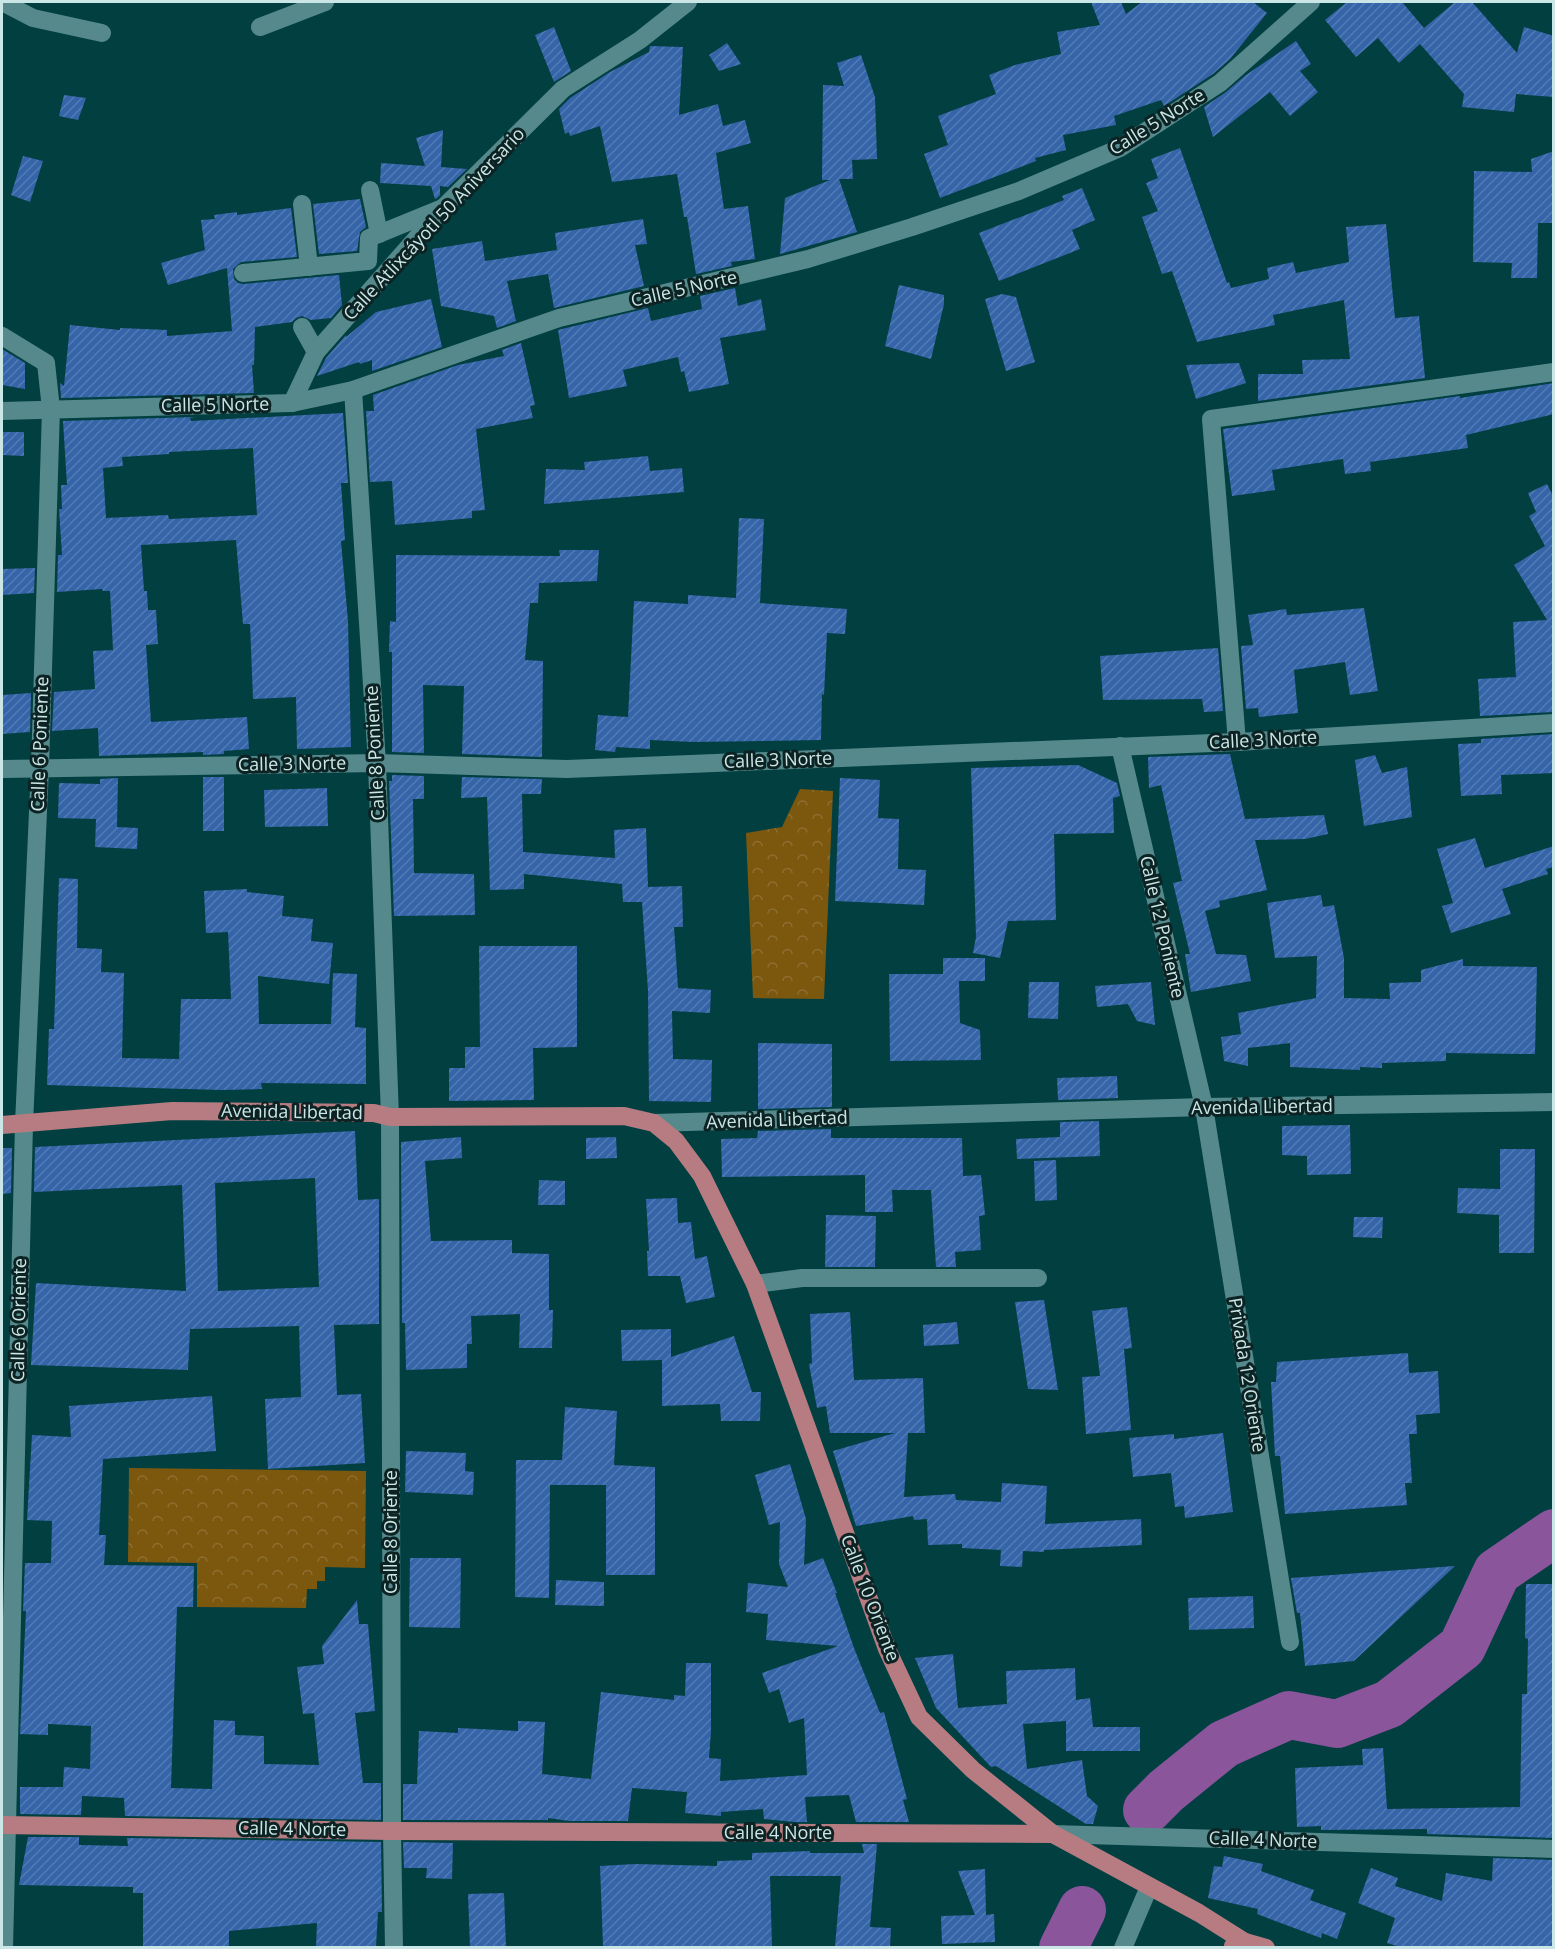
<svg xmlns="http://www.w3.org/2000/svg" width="1555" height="1949" viewBox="0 0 1555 1949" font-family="'Open Sans',sans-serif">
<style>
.park{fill:url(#park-crowns)}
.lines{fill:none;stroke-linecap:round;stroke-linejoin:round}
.river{stroke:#8a559a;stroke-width:48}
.building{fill:url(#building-hatch);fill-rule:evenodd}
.minor{stroke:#55898b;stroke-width:18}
.major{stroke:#b77c81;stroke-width:18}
.labels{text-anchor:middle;stroke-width:6;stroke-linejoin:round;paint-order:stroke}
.street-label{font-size:18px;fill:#cbe6e6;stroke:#0c2223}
</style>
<defs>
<pattern id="park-crowns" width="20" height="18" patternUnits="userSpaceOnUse" patternTransform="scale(1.5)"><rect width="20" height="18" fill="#7c570e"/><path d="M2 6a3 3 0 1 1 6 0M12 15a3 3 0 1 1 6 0" fill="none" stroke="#8d6f31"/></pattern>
<pattern id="building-hatch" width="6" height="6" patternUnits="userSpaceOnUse" patternTransform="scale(1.5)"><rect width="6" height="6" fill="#3664a8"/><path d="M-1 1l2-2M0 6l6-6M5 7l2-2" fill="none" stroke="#527ab4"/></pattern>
</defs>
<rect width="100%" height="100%" fill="#023f41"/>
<g class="park">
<path d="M800 789 833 791 824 999 753 998 746 833 782 827Z"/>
<path d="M129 1468 366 1471 365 1568 325 1567V1581H317V1589H307L306 1608 197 1607V1563L128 1562Z"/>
</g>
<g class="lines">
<g class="river">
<path d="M1147 1810 1166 1791 1224 1744 1289 1715 1337 1724 1389 1704 1462 1647 1497 1572 1554 1533"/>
<path d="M1063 1948 1082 1910"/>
</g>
</g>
<g class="building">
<path d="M1091 2H1121L1126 14 1142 2H1253L1267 13 1230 59 1213 74 1164 106 1161 100 1114 116 1116 125 1063 135 1066 150 1035 158 1036 161 940 198 924 154 948 145 938 116 996 94 989 75 1015 65 1061 54 1057 32 1100 25Z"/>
<path d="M1347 2H1402L1424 28 1455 2H1472L1517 53 1524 27 1554 36V97L1516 94 1514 112 1462 107 1464 94 1420 44 1399 63 1378 38 1356 57 1325 20Z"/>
<path d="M554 27 571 71 554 82 535 35Z"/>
<path d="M1296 41 1311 64 1300 71 1318 92 1290 116 1270 92 1213 137 1204 107 1226 92 1246 75Z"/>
<path d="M727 43 741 64 719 71 709 55Z"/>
<path d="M650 46 683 47 679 115 718 104 723 126 745 120 751 143 716 153 724 209 748 206 755 259 731 262 732 266 696 274 687 217H684L677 174 612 182 600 126 570 136 569 132 565 134 559 109 570 98 610 72 649 52Z"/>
<path d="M861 55 875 97 877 159 852 160 853 179H839L857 232 780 254 785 198 830 180H822L823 85 844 86 837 63Z"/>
<path d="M64 95 86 98 78 120 59 116Z"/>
<path d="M443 130 441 167 467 169 448 187 440 186V195L437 198 435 199 431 186 380 183 381 163 425 166 416 138Z"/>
<path d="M1180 148 1227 283 1229 282 1231 288 1269 279 1267 268 1293 262 1296 273 1349 262 1346 227 1386 224 1395 318 1419 316 1425 378 1258 401V374H1303L1302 360 1350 359 1344 300 1273 315 1275 325 1197 342 1172 271 1162 274 1142 217 1158 211 1146 183 1158 178 1151 159Z"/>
<path d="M1554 151V223H1538L1537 278H1511L1512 263 1473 262 1474 171 1532 172 1531 159Z"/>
<path d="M23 156 43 161 30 202 11 195Z"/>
<path d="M1082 188 1095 220 1072 230 1080 249 999 281 979 233 1064 200 1062 196Z"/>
<path d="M360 199 366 227 360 232 357 251 319 254 313 204Z"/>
<path d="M291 208 297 257 241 262 233 269 234 279 238 283 244 284 339 275 342 305 331 318 311 320 302 316 296 318 292 322 255 327 254 365H252L254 393 61 398 60 383 64 386 70 325 120 330V328L167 330V336L232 331 227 268 168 285 161 263 205 250 201 220 215 219 214 215 237 212V215Z"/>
<path d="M643 219 647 244 635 245 644 286 554 308 548 274 507 281 516 321 497 328 494 316 441 306 432 249 482 241 485 261 557 250 555 233Z"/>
<path d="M899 285 944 295V304L931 359 885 346Z"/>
<path d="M735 288 738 306 761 299 766 330 720 338 729 384 689 392 684 371 681 372 678 357 623 370 627 386 569 398 558 330 648 308 651 321 702 309 700 296Z"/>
<path d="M1002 294 1016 297 1035 362 1006 371 985 299Z"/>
<path d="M431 299 442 347 372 371V360L360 364 359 362 317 376 326 358 346 335V337L376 312Z"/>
<path d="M521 343 535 405 530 406 533 418 476 429 485 510 472 511V518L395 525 392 481 370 482 366 411H374L373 395 458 365 504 356 502 350Z"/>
<path d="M2 349 25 363V389L2 385Z"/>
<path d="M1239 363 1246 383 1196 399 1186 365Z"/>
<path d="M1554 383V414L1466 435 1468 448 1370 462 1371 471 1345 474 1343 459 1272 470 1275 490 1232 496 1223 429 1460 396V398Z"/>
<path d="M343 413 348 483H341L345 540 341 541 348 621 351 747 297 749 296 697 253 699 250 624H243L236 540 141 545 144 591H147L148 610H156L158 644 146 645 151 722 247 717 249 749 224 751V754L203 755V752L99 756 98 728 52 731 54 692 95 689 93 651 113 650 110 591H103L102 589 57 592 58 555H62L59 509H62L61 485H67L63 421 195 417 190 418 191 421ZM253 448 257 515 169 519 168 515 106 518 103 468 123 466 122 457 169 454V452Z"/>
<path d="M2 432H24V456L2 455Z"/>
<path d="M648 456 650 471 682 468 684 492 544 504 546 469 585 470 584 462Z"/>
<path d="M1547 484 1554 498V712L1480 716 1478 679 1516 677 1513 622 1547 620 1514 565 1545 546 1529 516 1536 512 1528 493Z"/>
<path d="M739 518 764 519 760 603 847 609 845 634 827 633 824 695 822 694 821 740 693 742 650 740V749L616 747 615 752 595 750 598 715 628 717 634 601 688 604V595L736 598Z"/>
<path d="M559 550H599L597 581 539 583 538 603H530L525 660 543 661 542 757 462 754 464 686 423 685 424 753 392 752V652H389L390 621 396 622V555L560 556Z"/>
<path d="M35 568 34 593 2 595V569Z"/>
<path d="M1364 608 1378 691 1350 695 1345 662 1294 670 1298 713 1259 717 1258 708 1246 709 1241 646 1253 645 1248 615 1286 609 1287 615Z"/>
<path d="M1218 648 1223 711 1204 712 1202 699 1103 700 1100 656Z"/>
<path d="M31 693 30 732 2 734V695Z"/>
<path d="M1554 734V773L1501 775 1502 794 1461 796 1458 744 1481 743V739Z"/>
<path d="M1230 754 1245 819 1324 815 1328 834 1305 839 1255 840 1267 890 1219 901 1220 907 1205 911 1216 954 1246 955 1251 981 1191 992 1185 954H1190L1173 883 1182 881 1161 785 1149 788 1148 757Z"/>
<path d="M1375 755 1382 773 1407 767 1412 817 1364 826 1355 760Z"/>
<path d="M1078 765 1117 783 1120 796 1113 798 1114 833 1054 834 1056 920 1008 921 1000 958 973 953 976 937 971 768Z"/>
<path d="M392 775 424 776V799H413L414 873 474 874 475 915 394 916 389 781H392Z"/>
<rect x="203" y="777" width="21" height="54"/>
<path d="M462 777 542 779 541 794H522L523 852 615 858 614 830 646 828 648 887 682 886 683 927H674L678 988 711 990 710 1013 672 1011 673 1059 712 1060 711 1102 649 1101 648 991 642 902H623L622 884 524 874V889L490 890 487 797 461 798Z"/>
<path d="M118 778 117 827 138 828 137 849 95 847 96 819 58 818 59 783 100 784V779Z"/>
<path d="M840 778 880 780 878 818 899 819 898 869 926 870 924 905 835 901Z"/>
<path d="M327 788 328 826 265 827 264 790Z"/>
<path d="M1475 838 1485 868 1554 846V867L1546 869 1548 874 1502 889 1511 914 1451 933 1442 906 1453 903 1437 849Z"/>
<path d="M59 878 78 879 77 948 102 949 101 972 124 973 122 1058 179 1059 181 999H231L228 932 206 933 204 891 247 889V892L284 896 282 916 313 919 311 941 333 943 329 984 258 976 259 1024H331L333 973 357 974 355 1027 366 1028V1084L261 1083 262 1089 221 1090 47 1085 49 1029H54Z"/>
<path d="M1321 895 1323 907 1334 905 1344 958V998L1390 999 1389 983 1421 982V970L1463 959V966L1537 967 1535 1054 1446 1053V1061L1382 1063V1068L1360 1067V1070L1290 1067V1043L1248 1048V1066L1224 1061 1221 1037 1241 1034 1238 1013 1316 998 1317 956 1275 958 1267 903Z"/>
<path d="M479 946H577V1047L533 1048 534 1100 449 1101V1068H465V1047H480Z"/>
<path d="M943 958H985V981H959L960 1023 980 1030 981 1060 890 1061 889 974H943Z"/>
<path d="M1029 982H1059L1058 1019 1028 1018Z"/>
<path d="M1151 982 1155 1025 1137 1021 1128 1004 1097 1007 1095 986Z"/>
<path d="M758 1043 832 1044V1107L758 1109Z"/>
<path d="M1117 1076 1118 1098 1058 1100 1057 1078Z"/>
<path d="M1099 1121 1100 1156 1017 1159 1016 1139 1060 1137V1122Z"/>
<path d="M1350 1125 1351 1174 1307 1175V1156L1282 1155V1126Z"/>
<path d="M831 1129V1138H962L963 1176 981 1175 985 1215 979 1216 981 1250 955 1252 956 1267H936L931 1190H892L893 1212H865V1175L722 1177 721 1139 757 1138 758 1131Z"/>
<path d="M355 1131 358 1200 379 1199V1324L334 1325 337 1395 361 1394 365 1463 268 1469 265 1399 301 1397 299 1326 190 1329 188 1370 31 1365 36 1283 186 1291 182 1185 34 1192 35 1147ZM315 1178 319 1287 218 1291 215 1183Z"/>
<path d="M461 1137 462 1158 425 1161 431 1241 512 1240V1253L549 1254V1310H553L552 1348H519L520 1314 471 1316 472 1344H467V1368L406 1370 405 1323H402L401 1142Z"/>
<path d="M616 1137 617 1158 586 1159V1138Z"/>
<path d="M2 1148H12L11 1193 2 1194Z"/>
<path d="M1500 1149H1535L1534 1253H1499V1215L1457 1213 1458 1188 1500 1189Z"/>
<path d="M1056 1160 1057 1200 1035 1201 1034 1161Z"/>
<path d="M539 1180 565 1181V1205H538Z"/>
<path d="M677 1198 678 1223 691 1222 695 1259 707 1256 715 1297 686 1303 680 1276H648L647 1251H649L646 1199Z"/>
<path d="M826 1215 876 1216 875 1267H825Z"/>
<path d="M1354 1217H1383L1382 1238 1353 1237Z"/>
<path d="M1044 1300 1058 1390 1028 1389 1015 1302Z"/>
<path d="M1127 1307 1132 1348 1124 1349 1131 1430 1086 1434 1082 1377 1100 1376 1092 1311Z"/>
<path d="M850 1312 854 1380 923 1378 925 1433H908L904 1497 955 1494 956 1500 1001 1502 1002 1483 1047 1486 1045 1524 1141 1519 1142 1545 1044 1550V1552L1023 1551 1022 1567 1000 1566 1001 1550 962 1548V1544L928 1545 927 1519 914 1520 913 1516 856 1526 833 1451 895 1433H830L826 1406 817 1408 809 1364 812 1363 810 1314Z"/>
<path d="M957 1322 959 1344 924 1346 923 1325Z"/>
<path d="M671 1329V1357L734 1336 752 1392H761L760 1421H721L720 1404 662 1406V1360L622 1361 621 1330Z"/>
<path d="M1408 1353 1409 1373 1438 1371 1440 1413 1416 1415 1417 1434H1409L1412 1483H1405L1407 1505 1285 1514 1280 1456H1275L1271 1382H1276L1277 1362Z"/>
<path d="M212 1396 216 1451 103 1459 99 1535H106L104 1565 194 1566 193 1607H177L171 1788 212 1789 214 1720 235 1721V1735L264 1736V1764L319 1765 314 1713 303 1714 297 1667 324 1664 322 1646 357 1600 359 1624H368L375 1711 355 1713 363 1783H381V1820L125 1816 124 1798 82 1796 81 1815 20 1814V1787H63L64 1767 90 1769 91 1726 48 1724V1735L20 1734 26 1611H23L25 1563H51L52 1521 27 1520 32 1435 71 1437 69 1406Z"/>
<path d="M565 1407 617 1411 614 1465 655 1467V1575H606V1485H550L549 1598 515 1597 516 1460H562Z"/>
<path d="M1223 1433 1233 1512 1185 1518 1184 1506 1175 1507 1171 1473 1133 1477 1129 1438 1174 1434V1439Z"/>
<path d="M406 1451 466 1453 465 1471 474 1472 473 1495 405 1492Z"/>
<path d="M790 1464 806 1519 804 1565 823 1558 837 1593H835L854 1648 880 1713 884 1712 907 1799 903 1800 909 1822H856L849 1795 805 1797 807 1822H795L764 1819 763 1809 721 1812V1816L685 1813 687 1792 632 1788 628 1821H569L548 1818V1820H403V1784H417L419 1731 458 1733V1728L518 1731V1721L545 1722 542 1774 591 1779 601 1692 674 1700V1695L685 1696 686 1663H711V1731L709 1758 721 1759 720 1781 807 1775 804 1718 789 1723 779 1689 769 1693 762 1673 838 1646 766 1640 768 1614 746 1612 748 1583 788 1587 779 1564 780 1522 769 1525 755 1475Z"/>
<path d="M410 1558H461L460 1628 409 1627Z"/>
<path d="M1455 1566 1354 1661 1305 1666 1300 1613H1297L1291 1578Z"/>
<path d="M556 1580 604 1582V1606L555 1605Z"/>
<path d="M1526 1584H1554V1838L1427 1834V1829L1321 1830V1826L1297 1827 1295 1768 1363 1765 1362 1749 1383 1748 1387 1809 1520 1807 1522 1694H1527L1528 1639 1525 1638Z"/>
<path d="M1253 1596 1254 1628 1189 1630 1188 1598Z"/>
<path d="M953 1654 958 1708 1007 1704 1006 1671 1075 1668 1076 1700 1090 1698 1093 1727H1140V1751H1066V1721L1023 1724 1027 1769 1082 1760 1087 1796 1098 1806 1093 1824H1086L996 1766 991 1767 936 1708 915 1658Z"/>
<path d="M28 1837H79V1845L128 1846 127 1838 381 1842 382 1912H378L376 1947H316L317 1923 229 1931V1947H143V1893H133V1887L19 1885Z"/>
<path d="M403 1842 453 1843 452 1879 426 1878 427 1868H404Z"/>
<path d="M862 1844H877L870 1927 891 1928 890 1947H835L841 1876H770L772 1947 603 1946 600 1866 635 1864 717 1866V1861L752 1860V1853L810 1851V1853H864Z"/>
<path d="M1224 1856 1263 1864 1261 1871 1314 1890 1310 1900 1346 1913 1337 1939 1322 1933 1321 1938 1257 1914 1258 1909 1208 1898 1214 1866 1222 1867Z"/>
<path d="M1493 1858 1554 1860V1947H1400L1387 1943 1395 1918 1358 1903 1371 1868 1398 1878 1395 1886 1442 1901 1446 1873 1492 1881Z"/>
<path d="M985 1869 986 1915 994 1914 995 1942 942 1944 941 1916 975 1915 958 1871Z"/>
<path d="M504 1893 506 1947H470L468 1894Z"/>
</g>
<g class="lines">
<g class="minor">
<path d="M2 2 33 18 102 33"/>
<path d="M260 27 325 2"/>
<path d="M370 190 379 234"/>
<path d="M302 204 309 267"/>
<path d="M243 273 368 261 369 238 440 209"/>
<path d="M302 327 316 352"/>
<path d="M2 336 46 363 51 409 40 767 24 1124 4 1948"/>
<path d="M353 390 377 763 390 1117 392 1831 394 1948"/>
<path d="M292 403 316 352 444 207 563 89 640 40 688 2"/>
<path d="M2 411 292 403 353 390 559 318 808 259 912 227 1019 191 1120 148 1220 83 1311 2"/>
<path d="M1237 742 1211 419 1554 372"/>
<path d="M1120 746 1204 1107 1290 1642"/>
<path d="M2 769 377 763 567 769 1237 742 1554 723"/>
<path d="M654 1123 1204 1107 1554 1102"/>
<path d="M755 1284 802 1278H1038"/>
<path d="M1053 1834 1554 1849"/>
<path d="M1123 1948 1149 1887"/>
</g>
<g class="major">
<path d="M2 1125 172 1111 374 1113 390 1117 624 1116 654 1123 676 1141 702 1176 755 1284 887 1649 919 1717 973 1770 1053 1834 1199 1913 1245 1942"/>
<path d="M2 1825 392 1831 1053 1834"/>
<path d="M1233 1946 1245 1942 1266 1948"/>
</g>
</g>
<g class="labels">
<g class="street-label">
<text transform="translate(1157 122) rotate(-32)" y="6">Calle 5 Norte</text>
<text transform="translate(434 224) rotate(-47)" y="6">Calle Atlixcáyotl 50 Aniversario</text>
<text transform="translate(684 289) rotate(-13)" y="6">Calle 5 Norte</text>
<text transform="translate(215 405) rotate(-1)" y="6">Calle 5 Norte</text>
<text transform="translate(1263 740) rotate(-3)" y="6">Calle 3 Norte</text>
<text transform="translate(40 744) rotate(-88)" y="6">Calle 6 Poniente</text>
<text transform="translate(375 753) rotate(-93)" y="6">Calle 8 Poniente</text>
<text transform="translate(778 760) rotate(-2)" y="6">Calle 3 Norte</text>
<text transform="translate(292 764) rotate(-1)" y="6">Calle 3 Norte</text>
<text transform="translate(1162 927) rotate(77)" y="6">Calle 12 Poniente</text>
<text transform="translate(1262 1107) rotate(-1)" y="6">Avenida Libertad</text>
<text transform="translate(292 1112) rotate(1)" y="6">Avenida Libertad</text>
<text transform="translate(777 1120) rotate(-2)" y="6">Avenida Libertad</text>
<text transform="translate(19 1320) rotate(-89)" y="6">Calle 6 Oriente</text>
<text transform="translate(1247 1375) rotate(81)" y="6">Privada 12 Oriente</text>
<text transform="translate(391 1532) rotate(-90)" y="6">Calle 8 Oriente</text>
<text transform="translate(870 1598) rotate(69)" y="6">Calle 10 Oriente</text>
<text transform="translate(292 1829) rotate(1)" y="6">Calle 4 Norte</text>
<text x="778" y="1839">Calle 4 Norte</text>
<text transform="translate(1263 1840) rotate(2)" y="6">Calle 4 Norte</text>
</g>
</g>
<rect width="1555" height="1949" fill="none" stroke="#cbe6e6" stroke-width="6"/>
</svg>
